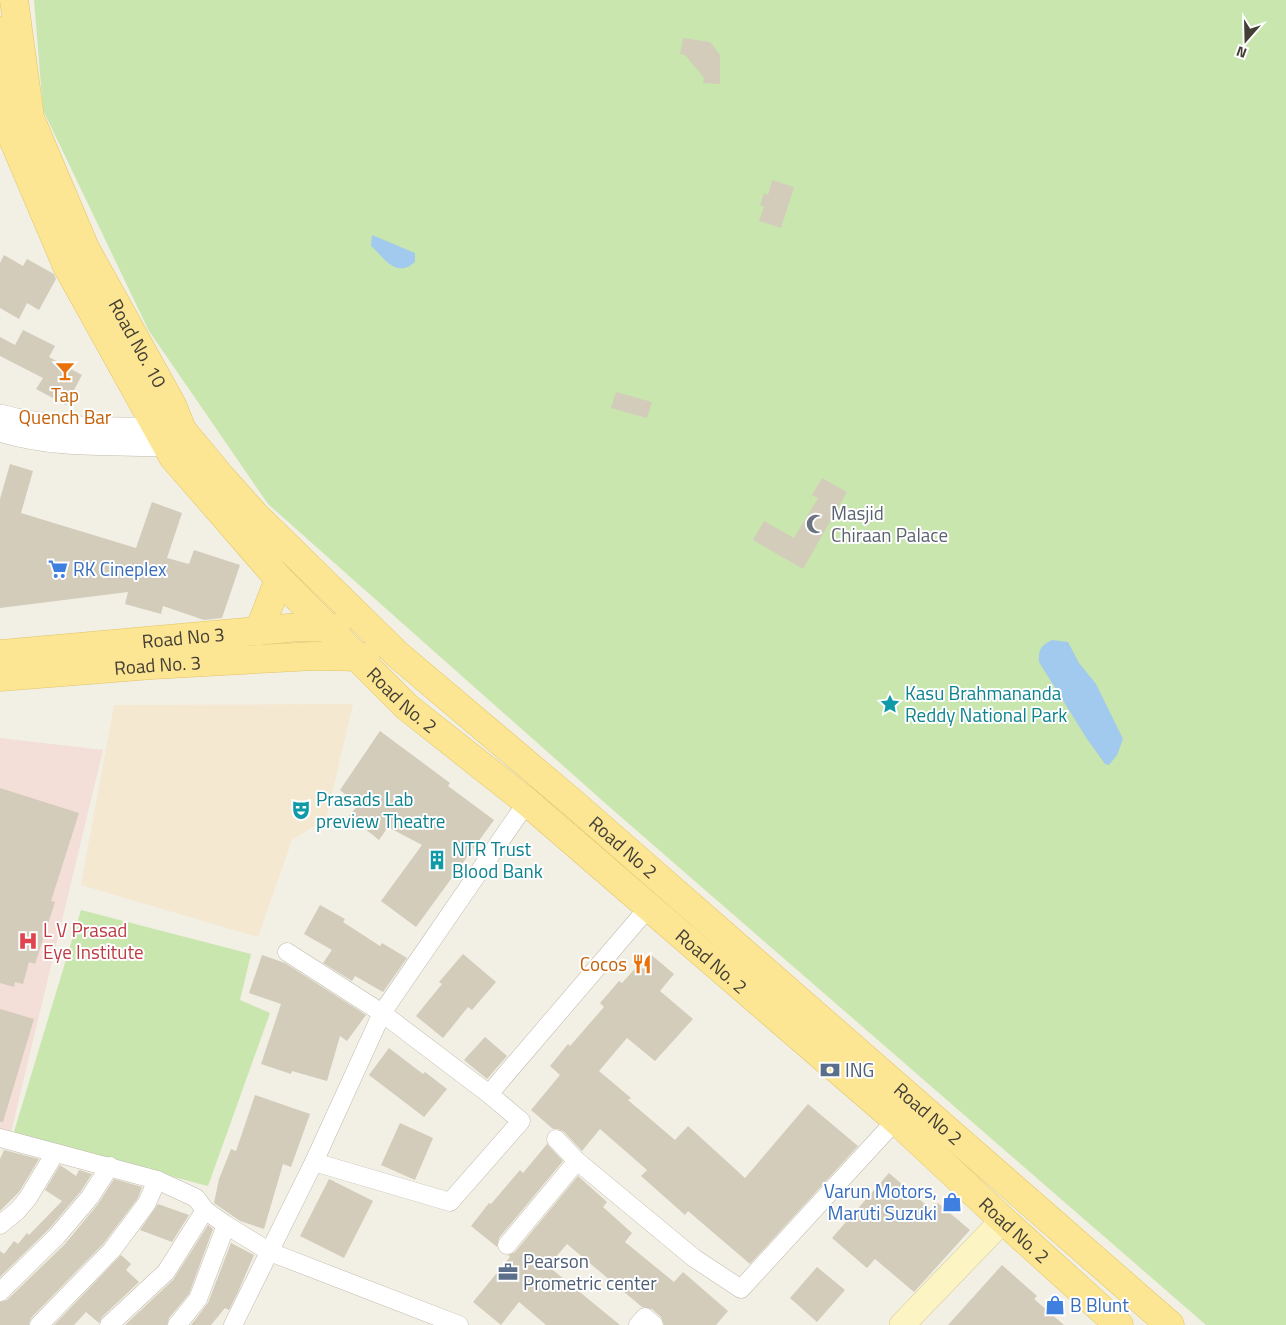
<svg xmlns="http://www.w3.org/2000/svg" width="1286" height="1325" viewBox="0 0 1286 1325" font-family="'Titillium Web',sans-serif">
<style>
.commercial{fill:#f4e8d0}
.medical{fill:#f3ded8}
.green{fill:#c9e6ae}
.water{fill:#a2c9ee}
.building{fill:#d3ccbb}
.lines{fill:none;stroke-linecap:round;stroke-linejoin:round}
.minor-casing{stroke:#c0baab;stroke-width:19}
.tertiary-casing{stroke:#c0baab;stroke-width:22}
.secondary-casing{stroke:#d2c696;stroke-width:26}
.primary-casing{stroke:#e1c564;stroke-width:29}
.minor{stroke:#fff;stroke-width:18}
.tertiary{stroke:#fff;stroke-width:21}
.secondary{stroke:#fdf4c4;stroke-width:25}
.primary{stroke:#fce694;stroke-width:28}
.labels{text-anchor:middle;stroke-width:4;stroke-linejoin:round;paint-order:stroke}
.street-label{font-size:19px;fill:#443f35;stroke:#fff}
.food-label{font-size:19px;fill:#c56008;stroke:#fff}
.worship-label{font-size:19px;fill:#5b616d;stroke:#fff;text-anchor:start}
.shop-label{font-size:19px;fill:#366cbe;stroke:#fff;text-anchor:start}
.culture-label{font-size:19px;fill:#0d838f;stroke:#fff;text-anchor:start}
.health-label{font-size:19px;fill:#be3a42;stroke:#fff;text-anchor:start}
.service-label{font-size:19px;fill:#4e5e75;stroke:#fff;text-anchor:start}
</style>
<rect width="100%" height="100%" fill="#f2efe5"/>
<path class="commercial" d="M353 704 326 819 292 840 258 937 81 885 114 705Z"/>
<path class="medical" d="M0 738 103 750 10 1136 0 1132Z"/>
<g class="green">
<path d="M34 0H1286V1325H1206L613 810 268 504 149 331 43 110Z"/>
<path d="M81 910 251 954 240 1000 270 1013 208 1186 13 1135Z"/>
</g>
<g class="water">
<path d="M372 235 415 253V262C412 264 408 268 404 268 390 271 380 253 371 246Z"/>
<path d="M1052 640 1068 642 1079 663 1096 684 1123 739 1117 755 1109 765 1105 764 1087 739 1039 662C1038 650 1041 645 1052 640Z"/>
</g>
<g class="building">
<path d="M683 38 710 42 720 55V84L703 83 704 78 685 55 680 54Z"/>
<path d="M772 180 794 187 781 228 759 221 764 207 760 205 764 193 768 195Z"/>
<path d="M4 255 23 266 27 259 54 274 56 279 39 310 27 303 19 319 0 308V263Z"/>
<path d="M23 330 55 346 49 357 82 375 66 405 36 389 43 378 0 356V337L15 345Z"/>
<path d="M616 392 652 402 647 418 611 408Z"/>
<path d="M10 464 33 471 21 513 136 548 152 502 182 513 167 558 189 564 194 550 240 565 222 618 204 620 163 606 161 614 125 604 128 592 0 608V499Z"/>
<path d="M822 478 847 492 803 569 753 540 764 521 794 538 818 498 812 495Z"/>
<path d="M380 731 450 783 448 786 494 820 416 927 381 901 422 845 388 827 379 840 349 816 358 805 340 790Z"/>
<path d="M0 788 79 813 51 901 55 902 35 964 29 962 23 984 15 982 14 987 0 983Z"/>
<path d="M320 905 345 919 343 922 380 946 382 943 407 958 383 992 355 976 352 981 323 963 332 950 304 934Z"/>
<path d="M649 953 674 974 660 991 693 1019 655 1061 627 1038 599 1071 631 1098 628 1100 675 1140 688 1126 745 1178 808 1104 858 1146 750 1264 688 1211 685 1215 641 1176 647 1170 600 1129 582 1151 564 1132 558 1129H553L531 1110 560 1075 550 1066 568 1044 570 1046 604 1007 600 1003 619 981 622 983Z"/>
<path d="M463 954 496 982 472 1010 468 1007 443 1038 416 1016 442 984 439 982Z"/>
<path d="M262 955 285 963 366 1015 347 1041 340 1036 327 1081 292 1071 291 1074 261 1064 281 1004 249 993Z"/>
<path d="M0 1009 34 1019 3 1122H0Z"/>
<path d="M485 1037 507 1056 487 1079 464 1060Z"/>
<path d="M389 1048 423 1074 425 1072 447 1089 424 1117 369 1075Z"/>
<path d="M255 1095 310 1114 291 1167 283 1164 264 1229 240 1221 214 1203 219 1179 231 1149 236 1151Z"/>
<path d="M400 1123 433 1138 415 1180 381 1165Z"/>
<path d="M547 1144 563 1161 499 1238 497 1247 471 1226 489 1203 491 1204 520 1170 523 1173Z"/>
<path d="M4 1150 39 1159 19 1192 0 1211V1159Z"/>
<path d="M60 1165 76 1176 79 1170 92 1174 81 1191 49 1229 0 1277V1251L4 1254 14 1241 18 1244 27 1233 29 1235 62 1201 45 1190Z"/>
<path d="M889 1173 932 1210 938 1203 970 1230 914 1292 875 1259 867 1268 832 1238Z"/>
<path d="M578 1176 607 1202 603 1207 632 1233 625 1242 674 1282 683 1272 728 1311 716 1325H664L661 1317 652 1309 642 1307 567 1244 548 1266 620 1325H546L519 1302 501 1325 473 1302 510 1257 508 1255 515 1252Z"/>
<path d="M114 1179 142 1187 138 1198 104 1243 31 1318 29 1325H0V1302L7 1300 65 1244 98 1204Z"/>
<path d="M329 1179 373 1201 344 1258 300 1236Z"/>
<path d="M158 1204 189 1215 172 1242 140 1230Z"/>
<path d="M208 1225 213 1229 189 1294 169 1318 167 1325H125L173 1280Z"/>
<path d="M231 1243 254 1255 238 1292 229 1310 225 1308 211 1325H191L208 1303Z"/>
<path d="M121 1255 131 1264 126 1270 139 1282 102 1317 99 1323 86 1312 74 1325H54Z"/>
<path d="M1002 1265 1037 1296 1034 1299 1064 1325H948Z"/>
<path d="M817 1267 845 1290 817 1322 790 1298Z"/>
</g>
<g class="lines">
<defs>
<g id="minor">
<path d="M287 952 382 1013 489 1094 521 1121 450 1202 314 1162"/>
<path d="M489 1094 648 908"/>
<path d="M0 1138 157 1180 196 1198 205 1210 226 1225 270 1252 459 1325"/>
<path d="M556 1139 577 1161 694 1258 741 1289 896 1120"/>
<path d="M0 1225 18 1210 28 1198 55 1153"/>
<path d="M507 1245 577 1161"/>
<path d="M0 1292 57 1236 90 1197 110 1166"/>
<path d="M39 1325 112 1250 147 1203 157 1180"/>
<path d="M109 1325 166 1272 205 1210"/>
<path d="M177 1325 198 1299 226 1225"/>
<path d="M233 1325 314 1162 382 1013 527 802"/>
<path d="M638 1325 645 1317 654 1325"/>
</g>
<g id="tertiary">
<path d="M0 415C51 429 105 428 157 428"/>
<path d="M0 431C53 448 112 444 167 446"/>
</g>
<path id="secondary" d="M902 1325 1003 1220"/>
<g id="primary">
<path id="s1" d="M14 0 30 118 85 248 172 405 182 430 221 477 255 515 398 655 573 803 1170 1325"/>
<path id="s2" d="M0 31 10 132 67 266 173 457 279 579 407 707 527 802 896 1120 1003 1220 1119 1325"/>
<path d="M259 631 279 579"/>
<path id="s3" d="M0 654 300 627 336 628"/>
<path id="s4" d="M0 677 152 665 314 656 365 657"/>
</g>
</defs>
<use href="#minor" class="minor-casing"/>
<use href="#tertiary" class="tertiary-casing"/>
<use href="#secondary" class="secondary-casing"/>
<use href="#primary" class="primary-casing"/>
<use href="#minor" class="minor"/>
<use href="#tertiary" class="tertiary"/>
<use href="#secondary" class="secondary"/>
<use href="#primary" class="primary"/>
</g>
<defs>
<symbol id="bar-bare" viewBox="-9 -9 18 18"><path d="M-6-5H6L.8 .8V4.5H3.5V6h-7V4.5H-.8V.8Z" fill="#e8710a" stroke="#fff" stroke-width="2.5" paint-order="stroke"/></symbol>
<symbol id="mosque-bare" viewBox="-9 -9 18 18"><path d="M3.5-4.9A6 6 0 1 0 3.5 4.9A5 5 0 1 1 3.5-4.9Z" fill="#6b7280" stroke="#fff" stroke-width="2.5" paint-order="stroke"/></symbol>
<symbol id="supermarket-bare" viewBox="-9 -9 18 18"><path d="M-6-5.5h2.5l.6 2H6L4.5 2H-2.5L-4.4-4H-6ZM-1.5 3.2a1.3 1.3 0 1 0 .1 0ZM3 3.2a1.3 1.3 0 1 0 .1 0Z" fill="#3f7fe0" stroke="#fff" stroke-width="2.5" paint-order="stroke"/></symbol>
<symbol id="sight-bare" viewBox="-9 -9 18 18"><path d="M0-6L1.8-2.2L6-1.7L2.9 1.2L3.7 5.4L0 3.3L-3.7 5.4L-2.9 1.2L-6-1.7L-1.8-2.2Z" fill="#0f9aa8" stroke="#fff" stroke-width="2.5" paint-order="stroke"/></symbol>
<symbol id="theatre-bare" viewBox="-9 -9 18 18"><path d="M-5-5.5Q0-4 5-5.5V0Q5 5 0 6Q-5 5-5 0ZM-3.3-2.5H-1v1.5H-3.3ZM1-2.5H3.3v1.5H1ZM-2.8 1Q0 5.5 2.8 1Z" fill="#0f9aa8" stroke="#fff" stroke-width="2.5" paint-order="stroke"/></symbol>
<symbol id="building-bare" viewBox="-9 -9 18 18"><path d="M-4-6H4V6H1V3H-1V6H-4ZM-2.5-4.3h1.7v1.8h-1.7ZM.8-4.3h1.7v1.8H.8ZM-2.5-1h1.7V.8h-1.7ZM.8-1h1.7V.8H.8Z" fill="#0f9aa8" stroke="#fff" stroke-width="2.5" paint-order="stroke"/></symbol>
<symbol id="hospital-bare" viewBox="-9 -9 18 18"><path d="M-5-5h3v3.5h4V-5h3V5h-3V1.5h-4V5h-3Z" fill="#e0444e" stroke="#fff" stroke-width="2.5" paint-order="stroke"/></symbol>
<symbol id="restaurant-bare" viewBox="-9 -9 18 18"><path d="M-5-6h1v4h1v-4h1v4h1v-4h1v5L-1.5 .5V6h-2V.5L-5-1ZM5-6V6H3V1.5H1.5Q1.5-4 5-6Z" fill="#e8710a" stroke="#fff" stroke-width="2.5" paint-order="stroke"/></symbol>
<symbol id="bank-bare" viewBox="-9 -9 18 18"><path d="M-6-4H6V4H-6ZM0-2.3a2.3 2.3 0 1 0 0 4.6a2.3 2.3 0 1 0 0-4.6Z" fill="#5c6f8a" stroke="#fff" stroke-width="2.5" paint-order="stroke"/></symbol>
<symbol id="shop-bare" viewBox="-9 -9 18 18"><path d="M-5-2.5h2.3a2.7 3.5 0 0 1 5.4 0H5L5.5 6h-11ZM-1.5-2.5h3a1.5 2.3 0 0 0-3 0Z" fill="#3f7fe0" stroke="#fff" stroke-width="2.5" paint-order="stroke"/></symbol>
<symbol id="office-bare" viewBox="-9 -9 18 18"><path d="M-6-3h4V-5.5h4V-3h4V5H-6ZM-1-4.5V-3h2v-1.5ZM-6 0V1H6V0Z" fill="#5c6f8a" stroke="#fff" stroke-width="2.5" paint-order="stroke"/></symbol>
</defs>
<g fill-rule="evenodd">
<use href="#bar-bare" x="51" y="357" width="28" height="28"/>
<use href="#mosque-bare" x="802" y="510" width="28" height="28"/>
<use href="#supermarket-bare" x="44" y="555" width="28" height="28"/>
<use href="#sight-bare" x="876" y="690" width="28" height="28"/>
<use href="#theatre-bare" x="287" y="796" width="28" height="28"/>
<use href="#building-bare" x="423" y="846" width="28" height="28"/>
<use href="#hospital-bare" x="14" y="927" width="28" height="28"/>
<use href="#restaurant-bare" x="628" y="950" width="28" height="28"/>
<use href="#bank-bare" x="816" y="1056" width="28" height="28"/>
<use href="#shop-bare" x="938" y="1188" width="28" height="28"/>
<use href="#office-bare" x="494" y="1258" width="28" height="28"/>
<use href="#shop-bare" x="1041" y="1291" width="28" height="28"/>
</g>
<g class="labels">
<g class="street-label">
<text dy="7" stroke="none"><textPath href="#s1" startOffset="369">Road No. 10</textPath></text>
<text dy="7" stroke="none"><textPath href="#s3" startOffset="184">Road No 3</textPath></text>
<text dy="7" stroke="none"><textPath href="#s4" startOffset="158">Road No. 3</textPath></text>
<text dy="7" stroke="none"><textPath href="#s2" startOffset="800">Road No. 2</textPath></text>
<text dy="7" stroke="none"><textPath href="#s1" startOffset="1075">Road No 2</textPath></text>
<text dy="7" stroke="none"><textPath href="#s2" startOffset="1205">Road No. 2</textPath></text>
<text dy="7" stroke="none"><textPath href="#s1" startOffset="1480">Road No 2</textPath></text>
<text dy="7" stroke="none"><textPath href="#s2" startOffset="1610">Road No. 2</textPath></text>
</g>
<g class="food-label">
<text x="65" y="402">Tap<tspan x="65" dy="22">Quench Bar</tspan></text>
<text x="627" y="971" text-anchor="end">Cocos</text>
</g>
<g class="worship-label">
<text x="831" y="520">Masjid<tspan x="831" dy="22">Chiraan Palace</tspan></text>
</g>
<g class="shop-label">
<text x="73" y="576">RK Cineplex</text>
<text x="937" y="1198" text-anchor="end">Varun Motors,<tspan x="937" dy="22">Maruti Suzuki</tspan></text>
<text x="1070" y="1312">B Blunt</text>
</g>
<g class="culture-label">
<text x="905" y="700">Kasu Brahmananda<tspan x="905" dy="22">Reddy National Park</tspan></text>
<text x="316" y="806">Prasads Lab<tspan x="316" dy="22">preview Theatre</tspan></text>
<text x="452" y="856">NTR Trust<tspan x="452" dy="22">Blood Bank</tspan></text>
</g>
<g class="health-label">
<text x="43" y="937">L V Prasad<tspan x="43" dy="22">Eye Institute</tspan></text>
</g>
<g class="service-label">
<text x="845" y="1077">ING</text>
<text x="523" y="1268">Pearson<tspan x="523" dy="22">Prometric center</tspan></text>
</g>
</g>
<g transform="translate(1246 40) rotate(200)" stroke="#ffffff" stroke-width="4" paint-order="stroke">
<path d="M0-4L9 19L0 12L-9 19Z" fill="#443f35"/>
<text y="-8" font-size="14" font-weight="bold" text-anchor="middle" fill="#443f35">N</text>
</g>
</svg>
